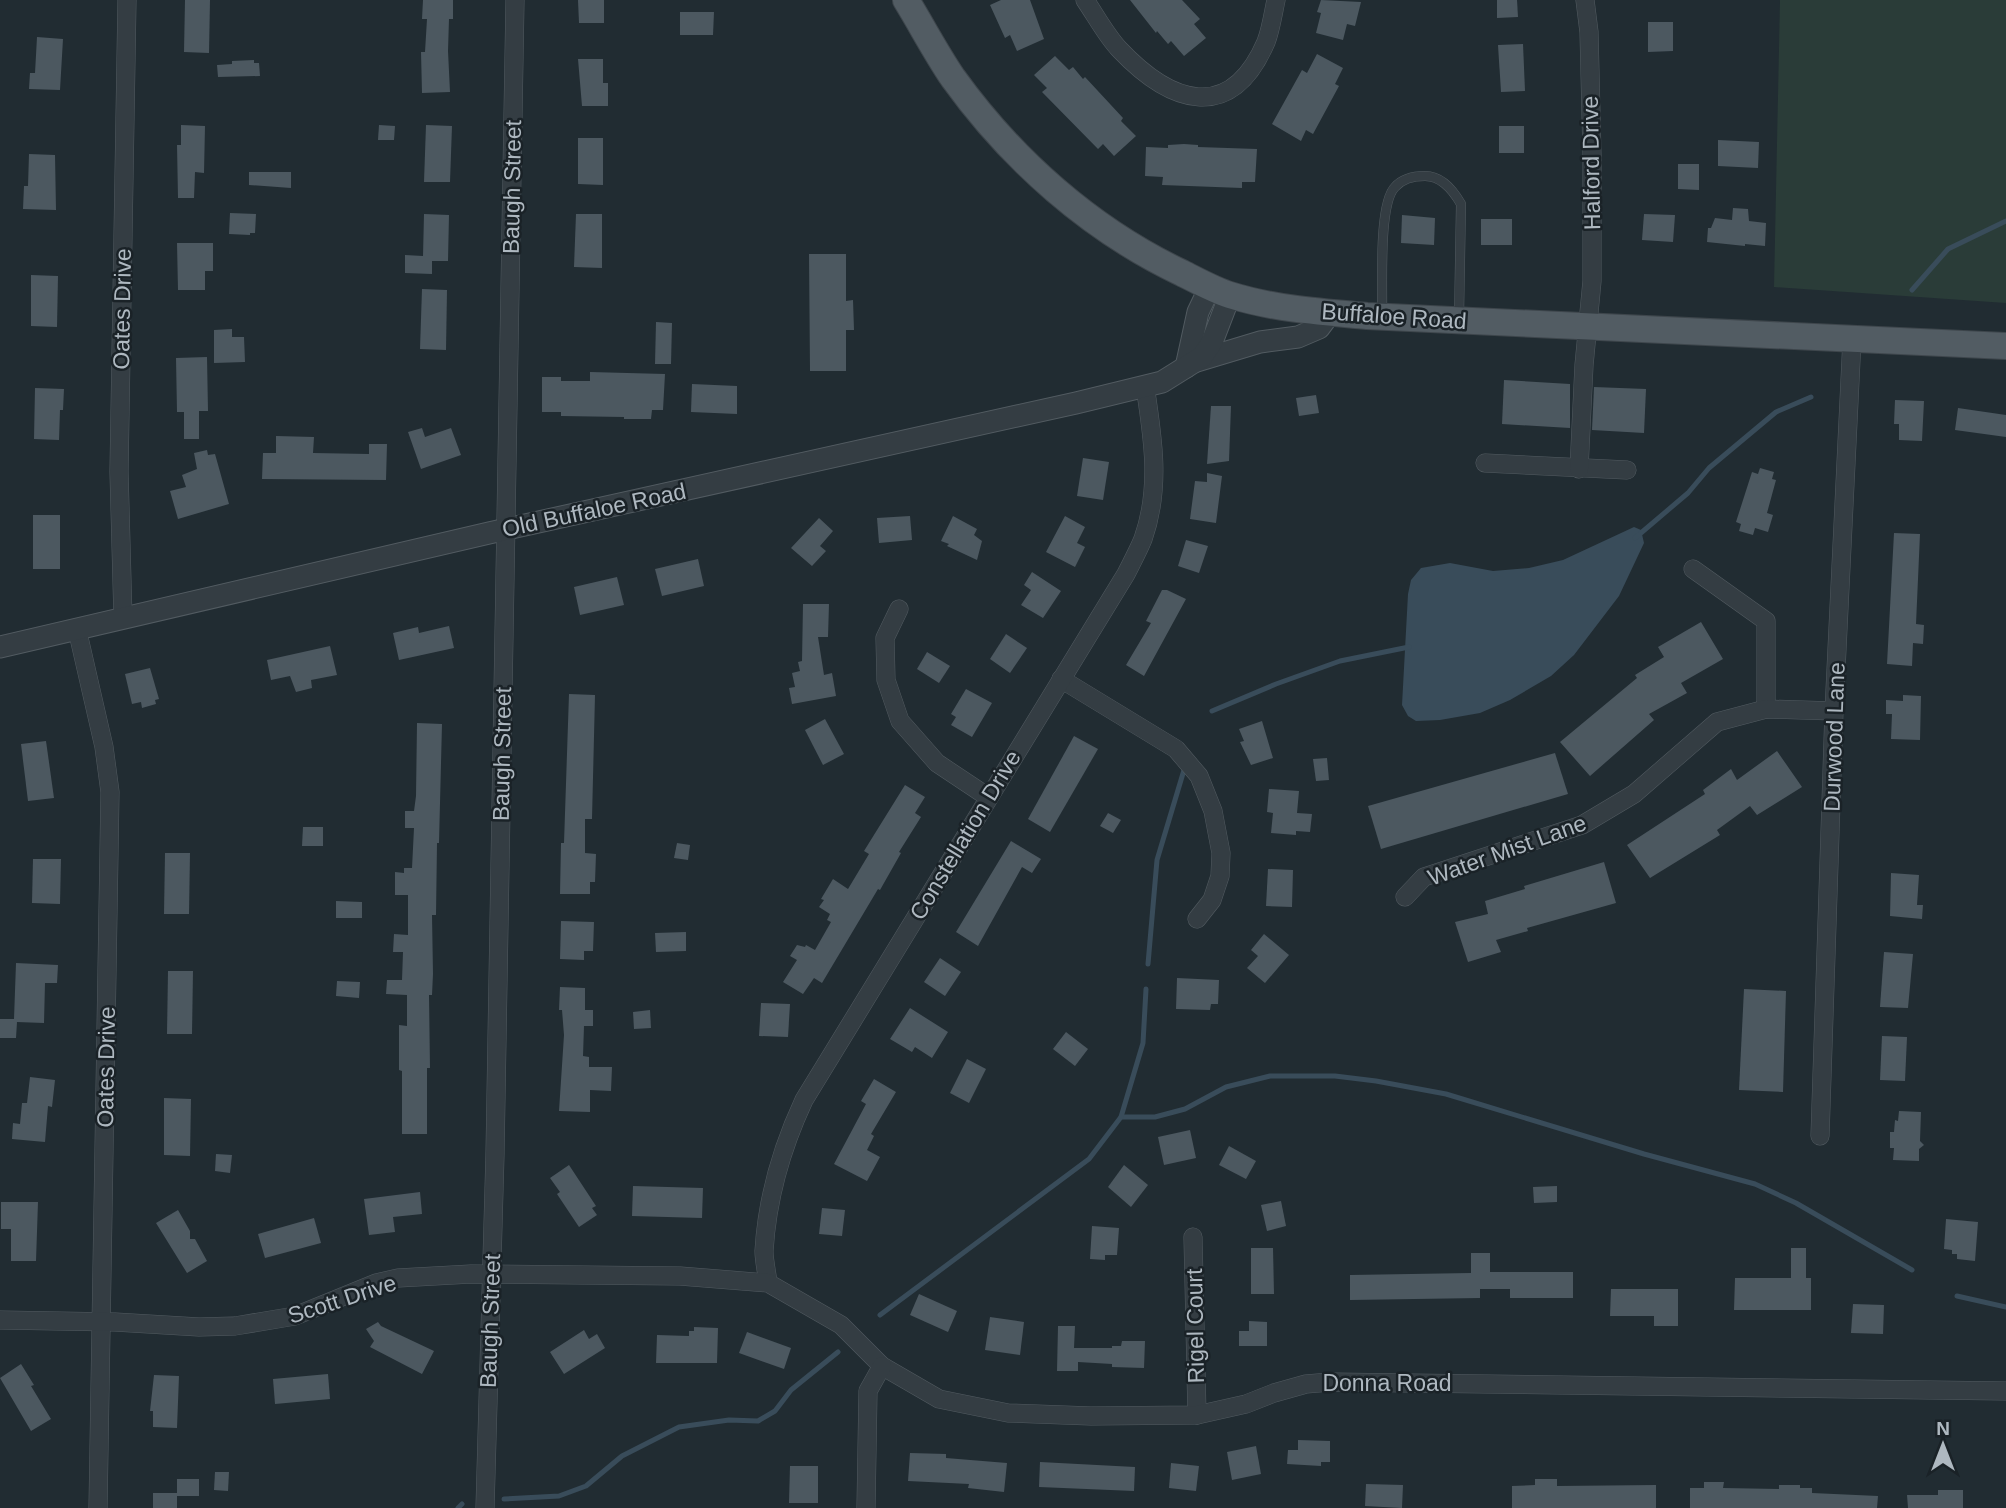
<svg xmlns="http://www.w3.org/2000/svg" width="2006" height="1508" viewBox="0 0 2006 1508" font-family="Helvetica,sans-serif">
<style>
.green{fill:#2a3c38}
.water{fill:#394c5a}
.lines{fill:none;stroke-linecap:round;stroke-linejoin:round}
.stream{stroke:#394c5a;stroke-width:5}
.building{fill:#4c5860}
.service-casing{stroke:#525b61;stroke-width:10}
.minor-casing{stroke:#525b61;stroke-width:19}
.tertiary-casing{stroke:#525b61;stroke-width:23}
.primary-casing{stroke:#3e464c;stroke-width:28}
.service{stroke:#343d43;stroke-width:9}
.minor{stroke:#343d43;stroke-width:18}
.tertiary{stroke:#343d43;stroke-width:21}
.primary{stroke:#525c63;stroke-width:26}
.labels{text-anchor:middle;stroke-width:5;stroke-linejoin:round;paint-order:stroke}
.street-label{font-size:23px;fill:#aeb8c0;stroke:#1a2227}
</style>
<rect width="100%" height="100%" fill="#212c32"/>
<path class="green" d="M1780 0H2006V303L1774 287Z"/>
<path class="water" d="M1634 527 1641 530 1644 543 1619 596 1574 655 1551 676 1510 700 1480 713 1440 720 1416 721 1408 716 1402 705 1408 594 1411 580 1421 568 1450 563 1493 571 1529 568 1563 560Z"/>
<g class="lines">
<g class="stream">
<path d="M1912 290 1948 249 2006 221"/>
<path d="M1635 538 1688 493 1709 468 1776 412 1811 397"/>
<path d="M1212 711 1276 684 1340 661 1409 647"/>
<path d="M1148 964 1157 860 1184 770"/>
<path d="M1121 1117H1155L1185 1109 1226 1087 1270 1076H1335L1376 1081 1446 1094 1644 1154 1755 1184 1796 1203 1912 1270"/>
<path d="M1957 1296 2006 1307"/>
<path d="M880 1315 1089 1159 1121 1117 1143 1043 1146 989"/>
<path d="M504 1499 559 1496 586 1486 622 1456 679 1427 729 1420 758 1421 775 1411 791 1390 838 1352"/>
<path d="M458 1508 462 1504"/>
</g>
</g>
<g class="building">
<path d="M185 0H210L209 53 184 52Z"/>
<path d="M423 0H453V19H449L448 51 450 92 422 93 421 52H425L427 19H422Z"/>
<path d="M578 0H604V23H579Z"/>
<path d="M1001 0H1030L1044 39 1017 51 1010 35 1005 38 990 5Z"/>
<path d="M1130 0H1182L1200 19 1194 24 1206 38 1184 56 1171 41 1168 44 1157 31 1156 33Z"/>
<path d="M1321 0 1361 2 1355 26 1347 24 1343 40 1316 33 1321 13 1317 12Z"/>
<path d="M1497 0H1517L1518 17 1497 18Z"/>
<path d="M680 12H714L713 35H680Z"/>
<path d="M1648 22H1673V51L1648 52Z"/>
<path d="M37 37 63 39 60 90 29 89 30 73H35Z"/>
<path d="M1523 44 1525 91 1501 92 1498 45Z"/>
<path d="M1317 54 1343 68 1335 84 1339 86 1313 134 1306 130 1301 141 1272 124 1302 70 1307 73Z"/>
<path d="M1055 56 1069 70 1073 67 1083 79 1085 77 1123 118 1121 121 1136 136 1114 156 1103 144 1098 149 1042 92 1047 88 1034 75Z"/>
<path d="M578 59H603V83H608V106H582Z"/>
<path d="M254 60V63H259L260 76 218 77 217 65 232 64V61Z"/>
<path d="M181 125 205 126 204 173 195 172 194 198H178L177 145H181Z"/>
<path d="M379 125 395 126 394 140H378Z"/>
<path d="M426 125 452 126 450 182H424Z"/>
<rect x="1499" y="126" width="25" height="27"/>
<path d="M578 138H603V185L578 184Z"/>
<path d="M1718 140 1759 142 1758 168 1718 166Z"/>
<path d="M1184 144 1198 145V147L1257 149 1255 182H1242V188L1162 185 1163 177 1145 176 1146 147 1168 148V145Z"/>
<path d="M29 154 55 155 56 210 23 209 24 186H28Z"/>
<path d="M1678 164H1699V190L1678 189Z"/>
<path d="M249 172H291V188L249 185Z"/>
<path d="M1733 208 1748 209 1749 221 1766 223 1765 246 1745 244V246L1707 242 1708 228H1711L1715 218 1732 220Z"/>
<path d="M230 213 256 214 255 233H250V235L229 234Z"/>
<path d="M424 214 449 215 448 261H432V274L405 273V255L423 256Z"/>
<path d="M576 214H602V268L574 267Z"/>
<path d="M1644 214 1675 215 1673 242 1642 240Z"/>
<path d="M1402 215 1435 218 1434 245 1401 243Z"/>
<rect x="1481" y="219" width="31" height="26"/>
<path d="M177 243H213V271H205V290H178Z"/>
<path d="M809 254H846V301L853 300 854 330H846V371H810Z"/>
<path d="M31 275 58 276 57 327 31 326Z"/>
<path d="M422 289 447 290 446 350 420 349Z"/>
<path d="M656 322 672 323 671 364H655Z"/>
<path d="M232 329V337H244L245 362 214 363V330Z"/>
<path d="M207 357 208 411H199V439H184V412H177L176 358Z"/>
<path d="M590 372 665 374 663 410H652L651 419H624V417L561 416V412H542V377H561V381H590Z"/>
<path d="M1504 380 1570 384V428L1502 424Z"/>
<path d="M692 384 737 386V414L691 412Z"/>
<path d="M1594 387 1646 389 1644 433 1592 430Z"/>
<path d="M35 388 64 389 63 410H60L59 440 34 439Z"/>
<path d="M1316 395 1319 413 1299 416 1296 398Z"/>
<path d="M1895 400 1924 401 1922 441 1899 440V424H1894Z"/>
<path d="M1211 406H1231L1229 461 1207 464Z"/>
<path d="M1958 408 2006 415V437L1955 430Z"/>
<path d="M422 428 425 437 451 428 461 455 421 469 408 432Z"/>
<path d="M276 436 314 437 313 453 369 454V444H387L386 480 262 479 263 453H276Z"/>
<path d="M207 450 208 455 215 454 229 504 178 519 170 491 186 487 182 475 197 469 194 453Z"/>
<path d="M1083 458 1109 462 1103 500 1077 496Z"/>
<path d="M1760 468 1774 472 1772 479 1776 480 1767 513 1773 515 1768 532 1755 528 1753 535 1739 531 1741 524 1736 522 1752 472 1758 474Z"/>
<path d="M1207 473 1222 476 1216 523 1190 519 1195 481 1207 482Z"/>
<rect x="33" y="515" width="27" height="54"/>
<path d="M910 516 912 540 879 543 877 518Z"/>
<path d="M953 516 977 529 974 535 982 541 977 560 947 546 949 544 941 541Z"/>
<path d="M1065 516 1085 527 1077 543 1085 547 1075 567 1046 552Z"/>
<path d="M819 518 833 531 820 546 826 551 812 566 791 548Z"/>
<path d="M1894 533 1920 534 1916 624 1924 625 1923 644 1913 643 1912 666 1887 664Z"/>
<path d="M1186 540 1208 546 1199 573 1178 566Z"/>
<path d="M698 559 704 586 662 596 655 569Z"/>
<path d="M1032 572 1061 591 1043 618 1021 605 1031 590 1024 585Z"/>
<path d="M617 577 624 605 580 615 574 587Z"/>
<path d="M1162 590H1167L1186 599 1144 676 1126 665 1151 623 1146 621Z"/>
<path d="M803 604H829L828 637H818L824 675 832 673 836 696 792 704 789 688 795 687 792 673 800 671 798 662 802 661Z"/>
<path d="M1701 622 1723 659 1681 683 1687 693 1649 714 1654 720 1590 776 1560 742 1637 678 1635 675 1664 657 1658 647Z"/>
<path d="M449 626 454 648 399 660 393 633 418 627 419 633Z"/>
<path d="M1006 634 1027 648 1010 673 990 659Z"/>
<path d="M330 646 337 675 311 680 312 688 296 692 290 676 271 680 267 660Z"/>
<path d="M927 652 950 666 939 683 917 669Z"/>
<path d="M150 668 159 699 155 700 156 704 142 708 141 702 132 704 125 674Z"/>
<path d="M966 689 992 703 972 737 951 725 956 717 951 714Z"/>
<path d="M569 694 595 695 592 819H585V853L596 854 595 882H590V894H560L561 843H564Z"/>
<path d="M1903 695 1921 696 1920 740 1891 739 1892 714H1886V700L1903 701Z"/>
<path d="M825 719 844 754 823 765 805 730Z"/>
<path d="M1262 721 1273 758 1251 765 1240 742 1244 741 1239 729Z"/>
<path d="M417 723 442 724 439 843H437L436 915H432L433 974 432 995H429L430 1068H427V1134H402V1071L399 1070V1025L407 1026V995L386 994 387 980H402L403 952H393L394 934 408 935V895H395V872L404 873V868H412L414 828H405V811H414L416 796Z"/>
<path d="M1074 736 1098 749 1050 832 1028 819Z"/>
<path d="M46 741 54 798 28 801 21 744Z"/>
<path d="M1777 751 1802 787 1757 815 1750 806 1717 830 1720 835 1650 878 1627 845 1705 794 1703 790 1731 769 1737 780Z"/>
<path d="M1555 753 1568 794 1381 849 1368 806Z"/>
<path d="M1327 758 1329 780 1316 781 1313 759Z"/>
<path d="M905 785 925 797 915 813 921 817 899 852 901 853 880 890 878 889 822 983 814 978 803 994 783 982 797 960 790 956 797 945 805 947 806 945 815 950 831 922 827 920 830 914 819 907 824 900 821 899 833 879 848 889 869 854 864 851Z"/>
<path d="M1269 789 1299 791 1297 813 1312 814 1310 832 1296 831V835L1271 833 1273 813 1267 812Z"/>
<path d="M1108 813 1121 820 1113 833 1100 826Z"/>
<path d="M303 827H323V846H302Z"/>
<path d="M1011 841 1041 859 1032 873 1022 867 978 946 956 932Z"/>
<path d="M677 843 690 845 688 860 674 858Z"/>
<path d="M165 853H190L189 914H164Z"/>
<path d="M33 859H61L60 904 32 903Z"/>
<path d="M1604 862 1616 903 1527 928 1528 931 1496 940 1501 952 1468 962 1455 922 1488 914 1485 901 1525 889 1524 886Z"/>
<path d="M1268 869 1293 870 1292 907 1266 906Z"/>
<path d="M1891 873 1919 875 1917 905H1923L1922 919 1890 916Z"/>
<path d="M336 901 362 902V918H336Z"/>
<path d="M561 921 594 922 593 951H584V960L560 959Z"/>
<path d="M686 932V951L656 952 655 933Z"/>
<path d="M1264 934 1289 955 1265 983 1247 968 1258 956 1251 950Z"/>
<path d="M1884 952 1913 954 1908 1008 1880 1007Z"/>
<path d="M940 958 961 972 945 996 924 982Z"/>
<path d="M16 963 58 965 57 983H45L44 1023 17 1022 16 1038H0V1019H14Z"/>
<path d="M168 971H193L192 1034H167Z"/>
<path d="M1177 978 1219 980 1218 1004H1211L1210 1010 1176 1009Z"/>
<path d="M337 981 360 982 359 998 336 996Z"/>
<path d="M560 987 585 988V1010H593V1026H584L583 1056 589 1057V1067H612L611 1091 590 1090V1112L559 1111 564 1035 562 1010H559Z"/>
<path d="M1744 989 1786 991 1783 1092 1739 1090Z"/>
<path d="M761 1003 790 1004 788 1037 759 1036Z"/>
<path d="M910 1008 948 1032 932 1058 915 1047 912 1052 890 1039Z"/>
<path d="M650 1010 651 1028 634 1029 633 1012Z"/>
<path d="M1066 1032 1088 1049 1075 1066 1053 1049Z"/>
<path d="M1882 1036 1907 1037 1905 1081 1880 1080Z"/>
<path d="M967 1059 986 1069 969 1103 950 1093Z"/>
<path d="M30 1077 55 1080 52 1107 48 1106 45 1142 12 1139 13 1123 20 1124 22 1103H27Z"/>
<path d="M874 1079 896 1092 871 1134 874 1136 867 1150 880 1157 867 1181 834 1164 866 1104 861 1101Z"/>
<path d="M164 1098 191 1099 190 1156 164 1155Z"/>
<path d="M1899 1111 1921 1112 1920 1141 1924 1145 1919 1149V1161L1893 1160 1894 1148H1890V1132H1894L1895 1120 1898 1121Z"/>
<path d="M1190 1130 1196 1158 1164 1165 1158 1137Z"/>
<path d="M1229 1146 1256 1161 1246 1179 1219 1165Z"/>
<path d="M216 1154 232 1155 230 1173 215 1171Z"/>
<path d="M569 1165 596 1206 592 1208 597 1215 579 1227 557 1194 560 1192 550 1178Z"/>
<path d="M1124 1165 1148 1185 1131 1207 1108 1187Z"/>
<path d="M633 1186 703 1188 702 1218 632 1216Z"/>
<path d="M1557 1186V1202L1534 1203 1533 1187Z"/>
<path d="M420 1192 422 1214 393 1217 395 1232 369 1235 364 1199Z"/>
<path d="M1281 1201 1286 1226 1267 1231 1261 1205Z"/>
<path d="M1 1202H38L36 1261H11V1229H1Z"/>
<path d="M822 1208 845 1210 842 1236 819 1234Z"/>
<path d="M178 1210 190 1231V1239H195L207 1261 187 1273 156 1223Z"/>
<path d="M314 1218 321 1243 265 1258 258 1234Z"/>
<path d="M1946 1219 1978 1222 1975 1261 1957 1259V1254H1952V1250L1944 1249Z"/>
<path d="M1092 1226 1119 1228 1117 1255H1105V1260L1090 1259Z"/>
<path d="M1251 1248H1273L1274 1294H1251Z"/>
<path d="M1791 1248H1806V1278H1811V1310H1734L1735 1278H1791Z"/>
<path d="M1471 1253H1490V1272H1573V1298H1510V1289H1480V1298L1350 1300V1275L1471 1273Z"/>
<path d="M1611 1289H1678V1326H1654V1316H1610Z"/>
<path d="M919 1294 957 1311 948 1332 910 1315Z"/>
<path d="M1853 1304 1884 1305 1883 1334 1851 1333Z"/>
<path d="M990 1317 1024 1322 1020 1355 985 1350Z"/>
<path d="M1249 1321 1267 1322V1346H1239V1331H1249Z"/>
<path d="M378 1322 381 1326 434 1351 422 1374 370 1347 374 1341 366 1329Z"/>
<path d="M1058 1326H1075L1074 1348H1112V1346H1121L1122 1341H1145L1144 1368 1112 1367V1364L1078 1362V1371H1057Z"/>
<path d="M694 1327 718 1328 717 1363H656L657 1335 689 1336V1331H694Z"/>
<path d="M584 1330 589 1339 597 1334 605 1348 564 1374 550 1352Z"/>
<path d="M747 1332 791 1348 784 1369 739 1353Z"/>
<path d="M21 1364 34 1385 31 1386 51 1419 31 1431 0 1378Z"/>
<path d="M328 1374 330 1399 275 1404 273 1379Z"/>
<path d="M154 1375 179 1376 177 1428 153 1427V1411H150Z"/>
<path d="M1298 1440 1330 1441V1462H1321V1466L1287 1464 1288 1450H1298Z"/>
<path d="M1256 1446 1261 1474 1232 1480 1227 1452Z"/>
<path d="M910 1453 946 1454V1458L1007 1463 1004 1492 968 1488 969 1484 908 1481Z"/>
<path d="M1040 1462 1135 1467 1134 1491 1039 1487Z"/>
<path d="M1171 1463 1199 1466 1196 1491 1169 1488Z"/>
<path d="M790 1466H818V1503H789Z"/>
<path d="M215 1472H229L228 1491 214 1490Z"/>
<rect x="177" y="1479" width="22" height="17"/>
<path d="M1535 1479H1557V1486L1656 1485V1508H1512V1486L1535 1485Z"/>
<path d="M1704 1482H1724L1723 1488 1779 1489V1485H1800V1488H1812V1493L1878 1496 1877 1508H1690V1488H1704Z"/>
<path d="M1366 1484 1403 1485 1402 1508 1365 1506Z"/>
<path d="M1938 1490H1963V1508H1908L1907 1495H1938Z"/>
<rect x="153" y="1493" width="24" height="15"/>
</g>
<g class="lines">
<defs>
<path id="service" d="M1382 315C1383 288 1378 204 1395 187 1402 179 1414 176 1425 176 1442 176 1453 190 1461 204L1459 318"/>
<g id="minor">
<path d="M1085 0C1096 16 1106 35 1119 49 1170 103 1230 125 1266 42 1271 29 1273 14 1276 0"/>
<path d="M1485 463 1627 470"/>
<path d="M1579 469 1584 365 1592 281V155L1589 32 1585 0"/>
<path d="M1693 569 1766 621V709"/>
<path d="M899 609 885 638 886 680 900 721 937 763 988 797"/>
<path d="M123 618 119 472 127 0"/>
<path d="M77 629 104 747 110 792 98 1508"/>
<path d="M1061 679 1176 749 1199 776 1213 811 1221 853 1220 876 1212 900 1197 919"/>
<path d="M1405 897 1424 877 1582 825 1634 794 1717 722 1766 709 1834 711"/>
<path d="M1820 1136 1834 711 1852 339"/>
<path d="M1193 1237 1197 1415"/>
<path d="M768 1283C767 1273 764 1261 764 1251 767 1200 782 1147 804 1100L1126 574C1132 562 1138 551 1143 539 1161 488 1153 438 1145 386"/>
<path d="M0 1320 115 1322 199 1327 235 1326 295 1316 376 1283 398 1278 471 1274 680 1276 768 1283 841 1325 882 1366 939 1399 1008 1413 1091 1416 1197 1415 1246 1404 1274 1393 1306 1384 1330 1382 2006 1391"/>
<path d="M485 1508 495 1154 515 0"/>
<path d="M866 1508 868 1391 882 1366"/>
</g>
<g id="tertiary">
<path d="M1197 361 1260 342 1298 337 1319 328 1331 312"/>
<path d="M1186 367 1198 312 1210 287"/>
<path d="M0 647 489 533 1076 403 1162 382 1202 357 1212 342 1230 295"/>
</g>
<path id="primary" d="M906 0C922 26 936 53 953 78 1012 160 1091 230 1182 273 1198 281 1214 290 1230 295 1275 309 1321 312 1367 316L2006 346"/>
</defs>
<use href="#service" class="service-casing"/>
<use href="#minor" class="minor-casing"/>
<use href="#tertiary" class="tertiary-casing"/>
<use href="#primary" class="primary-casing"/>
<use href="#service" class="service"/>
<use href="#minor" class="minor"/>
<use href="#tertiary" class="tertiary"/>
<use href="#primary" class="primary"/>
</g>
<g class="labels">
<g class="street-label">
<text transform="translate(1591 163) rotate(-91)" y="8">Halford Drive</text>
<text transform="translate(512 187) rotate(-89)" y="8">Baugh Street</text>
<text transform="translate(122 309) rotate(-89)" y="8">Oates Drive</text>
<text transform="translate(1394 316) rotate(4)" y="8">Buffaloe Road</text>
<text transform="translate(594 510) rotate(-12)" y="8">Old Buffaloe Road</text>
<text transform="translate(1834 737) rotate(-88)" y="8">Durwood Lane</text>
<text transform="translate(502 754) rotate(-89)" y="8">Baugh Street</text>
<text transform="translate(965 835) rotate(-59)" y="8">Constellation Drive</text>
<text transform="translate(1507 850) rotate(-20)" y="8">Water Mist Lane</text>
<text transform="translate(106 1067) rotate(-89)" y="8">Oates Drive</text>
<text transform="translate(342 1299) rotate(-18)" y="8">Scott Drive</text>
<text transform="translate(490 1321) rotate(-88)" y="8">Baugh Street</text>
<text transform="translate(1195 1326) rotate(-91)" y="8">Rigel Court</text>
<text x="1387" y="1391">Donna Road</text>
</g>
</g>
<g transform="translate(1943 1445)" stroke="#1a2227" stroke-width="5" paint-order="stroke">
<path d="M0-5L12 26L0 18L-12 26Z" fill="#aeb8c0"/>
<text y="-10" font-size="19" font-weight="bold" text-anchor="middle" fill="#aeb8c0">N</text>
</g>
</svg>
